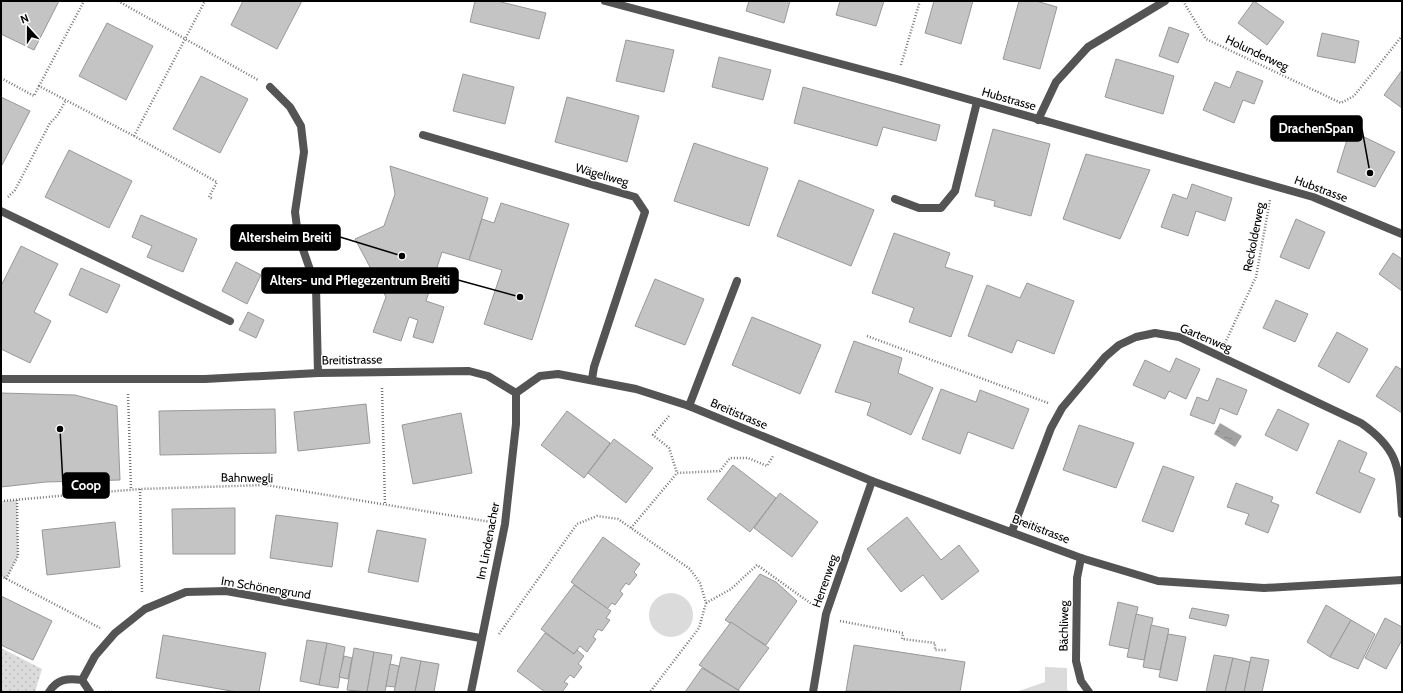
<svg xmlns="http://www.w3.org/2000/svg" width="1403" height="693" viewBox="0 0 1403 693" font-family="Cabin,sans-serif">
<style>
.green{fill:#dbdbdb}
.garden{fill:url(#garden-dots)}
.water{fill:url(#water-ripples)}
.building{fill:#c4c4c4;stroke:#989898}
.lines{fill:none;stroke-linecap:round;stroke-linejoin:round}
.path{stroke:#767676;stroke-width:2.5;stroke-dasharray:1 2;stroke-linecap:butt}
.lane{stroke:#545454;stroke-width:8}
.street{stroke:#545454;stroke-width:8}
.labels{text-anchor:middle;stroke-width:3;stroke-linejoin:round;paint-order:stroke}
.street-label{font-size:12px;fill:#000;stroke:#fff}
.leader{fill:none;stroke:#000;stroke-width:1.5}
.callout-dot{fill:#000;stroke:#fff;stroke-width:1.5}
.callout{fill:#000;stroke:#000;stroke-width:1.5}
.callout-label{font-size:13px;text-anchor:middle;font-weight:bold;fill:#fff}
</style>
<defs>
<pattern id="garden-dots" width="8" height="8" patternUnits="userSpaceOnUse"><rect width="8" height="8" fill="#dbdbdb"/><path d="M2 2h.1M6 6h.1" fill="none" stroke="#bababa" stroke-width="1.8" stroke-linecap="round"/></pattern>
<pattern id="water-ripples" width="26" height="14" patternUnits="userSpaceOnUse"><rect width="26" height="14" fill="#a2a2a2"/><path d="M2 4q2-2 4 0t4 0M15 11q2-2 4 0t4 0" fill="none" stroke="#8a8a8a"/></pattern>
</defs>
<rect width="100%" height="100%" fill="#fff"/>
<g class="green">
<path d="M17 500 18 556 6 579 1 576V501Z"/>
<circle cx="671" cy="615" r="22"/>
<path d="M1045 667 1067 668V689L1069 692H1016L1045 682Z"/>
</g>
<path class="garden" d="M1 648 42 669 35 692H1Z"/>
<path class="water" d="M1220 423 1242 436 1235 447 1214 434Z"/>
<g class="building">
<path d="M1 1H59L34 50 1 34Z"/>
<path d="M243 1H302L277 49 231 25Z"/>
<path d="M475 1H497L546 13 539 39 470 22Z"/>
<path d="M749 1H790L784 23 746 11Z"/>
<path d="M840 1H884L876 26 836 15Z"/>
<path d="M934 1H973L961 44 925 33Z"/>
<path d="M1019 1H1036L1057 7 1040 69 1003 59Z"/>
<path d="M1254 1 1284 22 1267 45 1238 23Z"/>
<path d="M107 23 153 46 126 100 79 76Z"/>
<path d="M1169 27 1189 34 1178 63 1159 56Z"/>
<path d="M1322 33 1359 41 1355 63 1317 56Z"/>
<path d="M626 40 674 50 664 92 616 81Z"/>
<path d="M719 57 771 70 763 100 712 87Z"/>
<path d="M1116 59 1174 76 1163 114 1105 97Z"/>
<path d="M1402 70V108L1384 95Z"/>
<path d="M1237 71 1263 81 1254 104 1243 100 1234 123 1203 110 1215 82 1230 88Z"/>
<path d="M463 74 514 87 505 124 453 111Z"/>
<path d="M201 76 248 99 220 153 173 129Z"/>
<path d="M803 87 940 125 936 141 883 127 877 146 794 123Z"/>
<path d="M1 97 30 111 2 165H1Z"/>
<path d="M567 97 639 116 627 162 555 142Z"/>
<path d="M993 129 1050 144 1031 216 994 206 995 201 975 196Z"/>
<path d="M1350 130 1395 152 1375 187 1337 172Z"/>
<path d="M694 143 768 168 749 226 674 201Z"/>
<path d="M69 150 132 181 109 228 45 197Z"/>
<path d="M1086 154 1150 170 1120 239 1063 219Z"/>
<path d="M390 166 488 198 469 260 442 252 426 301 444 307 433 343 413 337 418 320 409 317 401 341 373 332 386 297 355 239 384 226 395 194Z"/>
<path d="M799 180 874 210 851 266 777 236Z"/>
<path d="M1192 184 1232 198 1225 221 1196 211 1188 236 1161 227 1173 194 1187 199Z"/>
<path d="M501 203 569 224 532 340 484 324 502 270 469 260 482 219 494 223Z"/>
<path d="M141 215 197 239 183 272 147 257 152 246 132 237Z"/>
<path d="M1296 219 1325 232 1309 269 1280 257Z"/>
<path d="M894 233 950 253 945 267 973 276 951 337 909 322 914 308 872 293Z"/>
<path d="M21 246 58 264 34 312 51 321 30 363 1 349V286Z"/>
<path d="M1393 253 1402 259V291L1379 274Z"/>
<path d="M236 262 261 275 247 304 222 291Z"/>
<path d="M81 268 120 285 107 313 69 295Z"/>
<path d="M655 279 704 299 685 345 635 326Z"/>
<path d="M1027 283 1074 301 1054 354 1017 340 1012 353 968 336 987 285 1020 298Z"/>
<path d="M1276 300 1308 314 1295 342 1263 328Z"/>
<path d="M248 312 264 320 256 338 239 330Z"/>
<path d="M752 317 821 345 800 394 732 365Z"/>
<path d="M1337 332 1368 349 1349 383 1318 366Z"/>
<path d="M854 341 902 358 898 373 933 388 911 435 867 415 871 403 835 392Z"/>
<path d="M1176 358 1200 369 1186 399 1169 391 1165 399 1133 385 1145 360 1170 372Z"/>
<path d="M1396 366 1402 370V413L1376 396Z"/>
<path d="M1217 378 1247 390 1237 415 1220 408 1214 424 1190 415 1197 397 1208 401Z"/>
<path d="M941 389 976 402 980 390 1029 409 1013 449 968 432 960 454 922 439Z"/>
<path d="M1 393 75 395 117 406 120 480 46 482 1 487Z"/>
<path d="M366 404 370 443 298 451 294 412Z"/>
<path d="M275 409 276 453 160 455 159 411Z"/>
<path d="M1278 409 1309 424 1297 451 1265 435Z"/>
<path d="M567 411 610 443 584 478 541 445Z"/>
<path d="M461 413 472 473 413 484 402 425Z"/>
<path d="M1079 425 1134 443 1116 488 1063 470Z"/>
<path d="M614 439 653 468 626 503 588 473Z"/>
<path d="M1339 440 1367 453 1359 472 1375 479 1360 513 1316 493Z"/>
<path d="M733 465 776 498 750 532 707 499Z"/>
<path d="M1163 466 1194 477 1173 532 1142 521Z"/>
<path d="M1236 483 1273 497 1271 502 1279 505 1268 533 1245 524 1249 514 1227 507Z"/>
<path d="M780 493 818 522 792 557 754 528Z"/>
<path d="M235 508V554H173L172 509Z"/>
<path d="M276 515 338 523 332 567 270 558Z"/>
<path d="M907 517 941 560 959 545 979 571 942 600 923 575 901 592 867 549Z"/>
<path d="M115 522 120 567 47 575 42 530Z"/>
<path d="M377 530 426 539 418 582 368 572Z"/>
<path d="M603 537 640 564 634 572 637 575 629 585 626 583 620 591 623 594 615 605 612 603 607 609 571 582Z"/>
<path d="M760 574 776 582 797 601 766 645 725 620Z"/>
<path d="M574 585 611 611 606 618 610 620 602 631 598 629 593 637 596 639 587 652 580 646 574 654 541 629Z"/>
<path d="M1 596 52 621 33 660 1 645Z"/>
<path d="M1118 602 1138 607 1129 649 1109 645Z"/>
<path d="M1326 605 1351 620 1330 657 1307 642Z"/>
<path d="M1192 608 1229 615 1226 626 1189 618Z"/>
<path d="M1136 614 1153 618 1144 660 1127 657Z"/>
<path d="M1385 618 1402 627V640L1386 669 1365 658Z"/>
<path d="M1351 620 1375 634 1358 669 1330 657Z"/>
<path d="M731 622 769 648 738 690 699 665Z"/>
<path d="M1151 625 1169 629 1160 670 1143 667Z"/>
<path d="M545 633 574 654 577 650 584 656 578 664 582 667 574 678 570 675 564 682 568 684 562 692H545L517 671Z"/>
<path d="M1168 634 1186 637 1177 681 1159 677Z"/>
<path d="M163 635 266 653 259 692H237L156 678Z"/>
<path d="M307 640 327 643 319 685 300 681Z"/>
<path d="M327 643 345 647 338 688 319 685Z"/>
<path d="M854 645 965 662 960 692 846 691Z"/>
<path d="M354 648 374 652 367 692 347 690Z"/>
<path d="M374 652 392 655 385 692H367Z"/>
<path d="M1214 655 1233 658 1225 692H1206Z"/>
<path d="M344 656 352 658 348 679 339 677Z"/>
<path d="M401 657 421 661 415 692H394Z"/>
<path d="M1251 657 1269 660 1262 692H1244Z"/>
<path d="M1233 658 1250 662 1244 692H1225Z"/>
<path d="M421 661 439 664 434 692H415Z"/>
<path d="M390 664 399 666 395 687 386 686Z"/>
<path d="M702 668 738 690 741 692H685Z"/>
</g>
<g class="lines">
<g class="path">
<path d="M118 1 258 80"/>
<path d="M1183 1 1206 39 1341 103 1354 96 1402 36"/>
<path d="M901 65 920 1"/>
<path d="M1 78 34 96 39 86 134 136 217 182 209 197 213 199"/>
<path d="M39 86 84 1"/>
<path d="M134 136 205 1"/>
<path d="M8 197 15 190 50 123 57 116 66 100"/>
<path d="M867 336 1048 403"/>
<path d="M1225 343 1256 277 1270 200"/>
<path d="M382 388 385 505"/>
<path d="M128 394 131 489"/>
<path d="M669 416 653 435 669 448 677 473"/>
<path d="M140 489 142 594"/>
<path d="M1 501 140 489 266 485 491 522"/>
<path d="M631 528 677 473 720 471 730 458H748L767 466 773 456"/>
<path d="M1 576 100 628"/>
<path d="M6 579 18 556 17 500"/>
<path d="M706 603 731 589 757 565 813 605"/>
<path d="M840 621 903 633 902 639 935 643V650H946"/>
<path d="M499 634 577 524 597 516 618 519 690 569 700 583 706 603 699 628 650 692"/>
<path d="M105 692H112"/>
</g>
<g class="lane">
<path d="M1 211 230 321"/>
<path d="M1081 558 1077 578 1076 661 1081 681 1089 692"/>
</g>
<g class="street">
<path d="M605 1 897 79 1313 197 1402 234"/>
<path d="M270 87 290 107 301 126 304 152 295 212 298 235 316 287 318 373"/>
<path d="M1038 120 1056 82 1088 47 1165 1"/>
<path d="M423 135 635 197 645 212 594 367 592 379"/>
<path d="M895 199 919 208H941L955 191 977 102"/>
<path d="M1 379H205L318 373 469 371 488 376 516 393"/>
<path d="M516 393 540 376 558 374 636 389 689 406 872 481 1081 558 1158 581 1264 588 1402 580"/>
<path d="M689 406 737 281"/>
<path d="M1012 531 1051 428 1062 408 1105 357 1119 345 1136 337 1155 333 1179 337 1361 423C1400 450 1399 469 1402 514"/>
<path d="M82 680 95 656 115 633 145 609 186 592 226 591 480 638"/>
<path d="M49 692C57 679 67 678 82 680L90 692"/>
<path d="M471 692 505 524 516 424V393"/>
<path d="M813 692 826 614 872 481"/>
</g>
</g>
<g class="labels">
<g class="street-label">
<text transform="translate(1257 53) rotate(25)" y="4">Holunderweg</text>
<text transform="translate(1009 99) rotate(16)" y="4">Hubstrasse</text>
<text transform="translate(602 175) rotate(16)" y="4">Wägeliweg</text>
<text transform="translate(1321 189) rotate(20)" y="4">Hubstrasse</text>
<text transform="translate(1254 237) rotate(-79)" y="4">Reckolderweg</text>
<text transform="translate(1206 338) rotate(23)" y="4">Gartenweg</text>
<text transform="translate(352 360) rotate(-1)" y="4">Breitistrasse</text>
<text transform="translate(739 414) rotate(23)" y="4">Breitistrasse</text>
<text transform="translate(247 478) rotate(1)" y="4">Bahnwegli</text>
<text transform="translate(1041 529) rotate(21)" y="4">Breitistrasse</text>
<text transform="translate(488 541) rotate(-79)" y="4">Im Lindenacher</text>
<text transform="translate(825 581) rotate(-71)" y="4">Herrenweg</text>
<text transform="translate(266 588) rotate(9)" y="4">Im Schönengrund</text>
<text transform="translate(1064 626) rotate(-89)" y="4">Bächliweg</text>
</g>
</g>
<path class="leader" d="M1370 173L1362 129M402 256L340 237M520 297L458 280M60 429L63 485"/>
<g class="callout-dot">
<circle cx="1370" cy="173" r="4"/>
<circle cx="402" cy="256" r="4"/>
<circle cx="520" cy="297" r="4"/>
<circle cx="60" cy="429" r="4"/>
</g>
<g class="callout">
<rect x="1271" y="116" width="91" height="25" rx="4"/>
<rect x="231" y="225" width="109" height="25" rx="4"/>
<rect x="262" y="268" width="196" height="25" rx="4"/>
<rect x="63" y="473" width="46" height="25" rx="4"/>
</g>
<g class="callout-label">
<text x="1316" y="133">DrachenSpan</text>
<text x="285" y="242">Altersheim Breiti</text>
<text x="360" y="285">Alters- und Pflegezentrum Breiti</text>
<text x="86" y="490">Coop</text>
</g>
<rect width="1403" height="693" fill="none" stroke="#000000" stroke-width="4"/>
<g transform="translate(28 28) rotate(339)" stroke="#ffffff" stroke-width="3" paint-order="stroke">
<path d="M0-3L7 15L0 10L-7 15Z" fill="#000000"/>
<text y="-6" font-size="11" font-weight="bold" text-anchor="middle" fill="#000000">N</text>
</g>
</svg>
